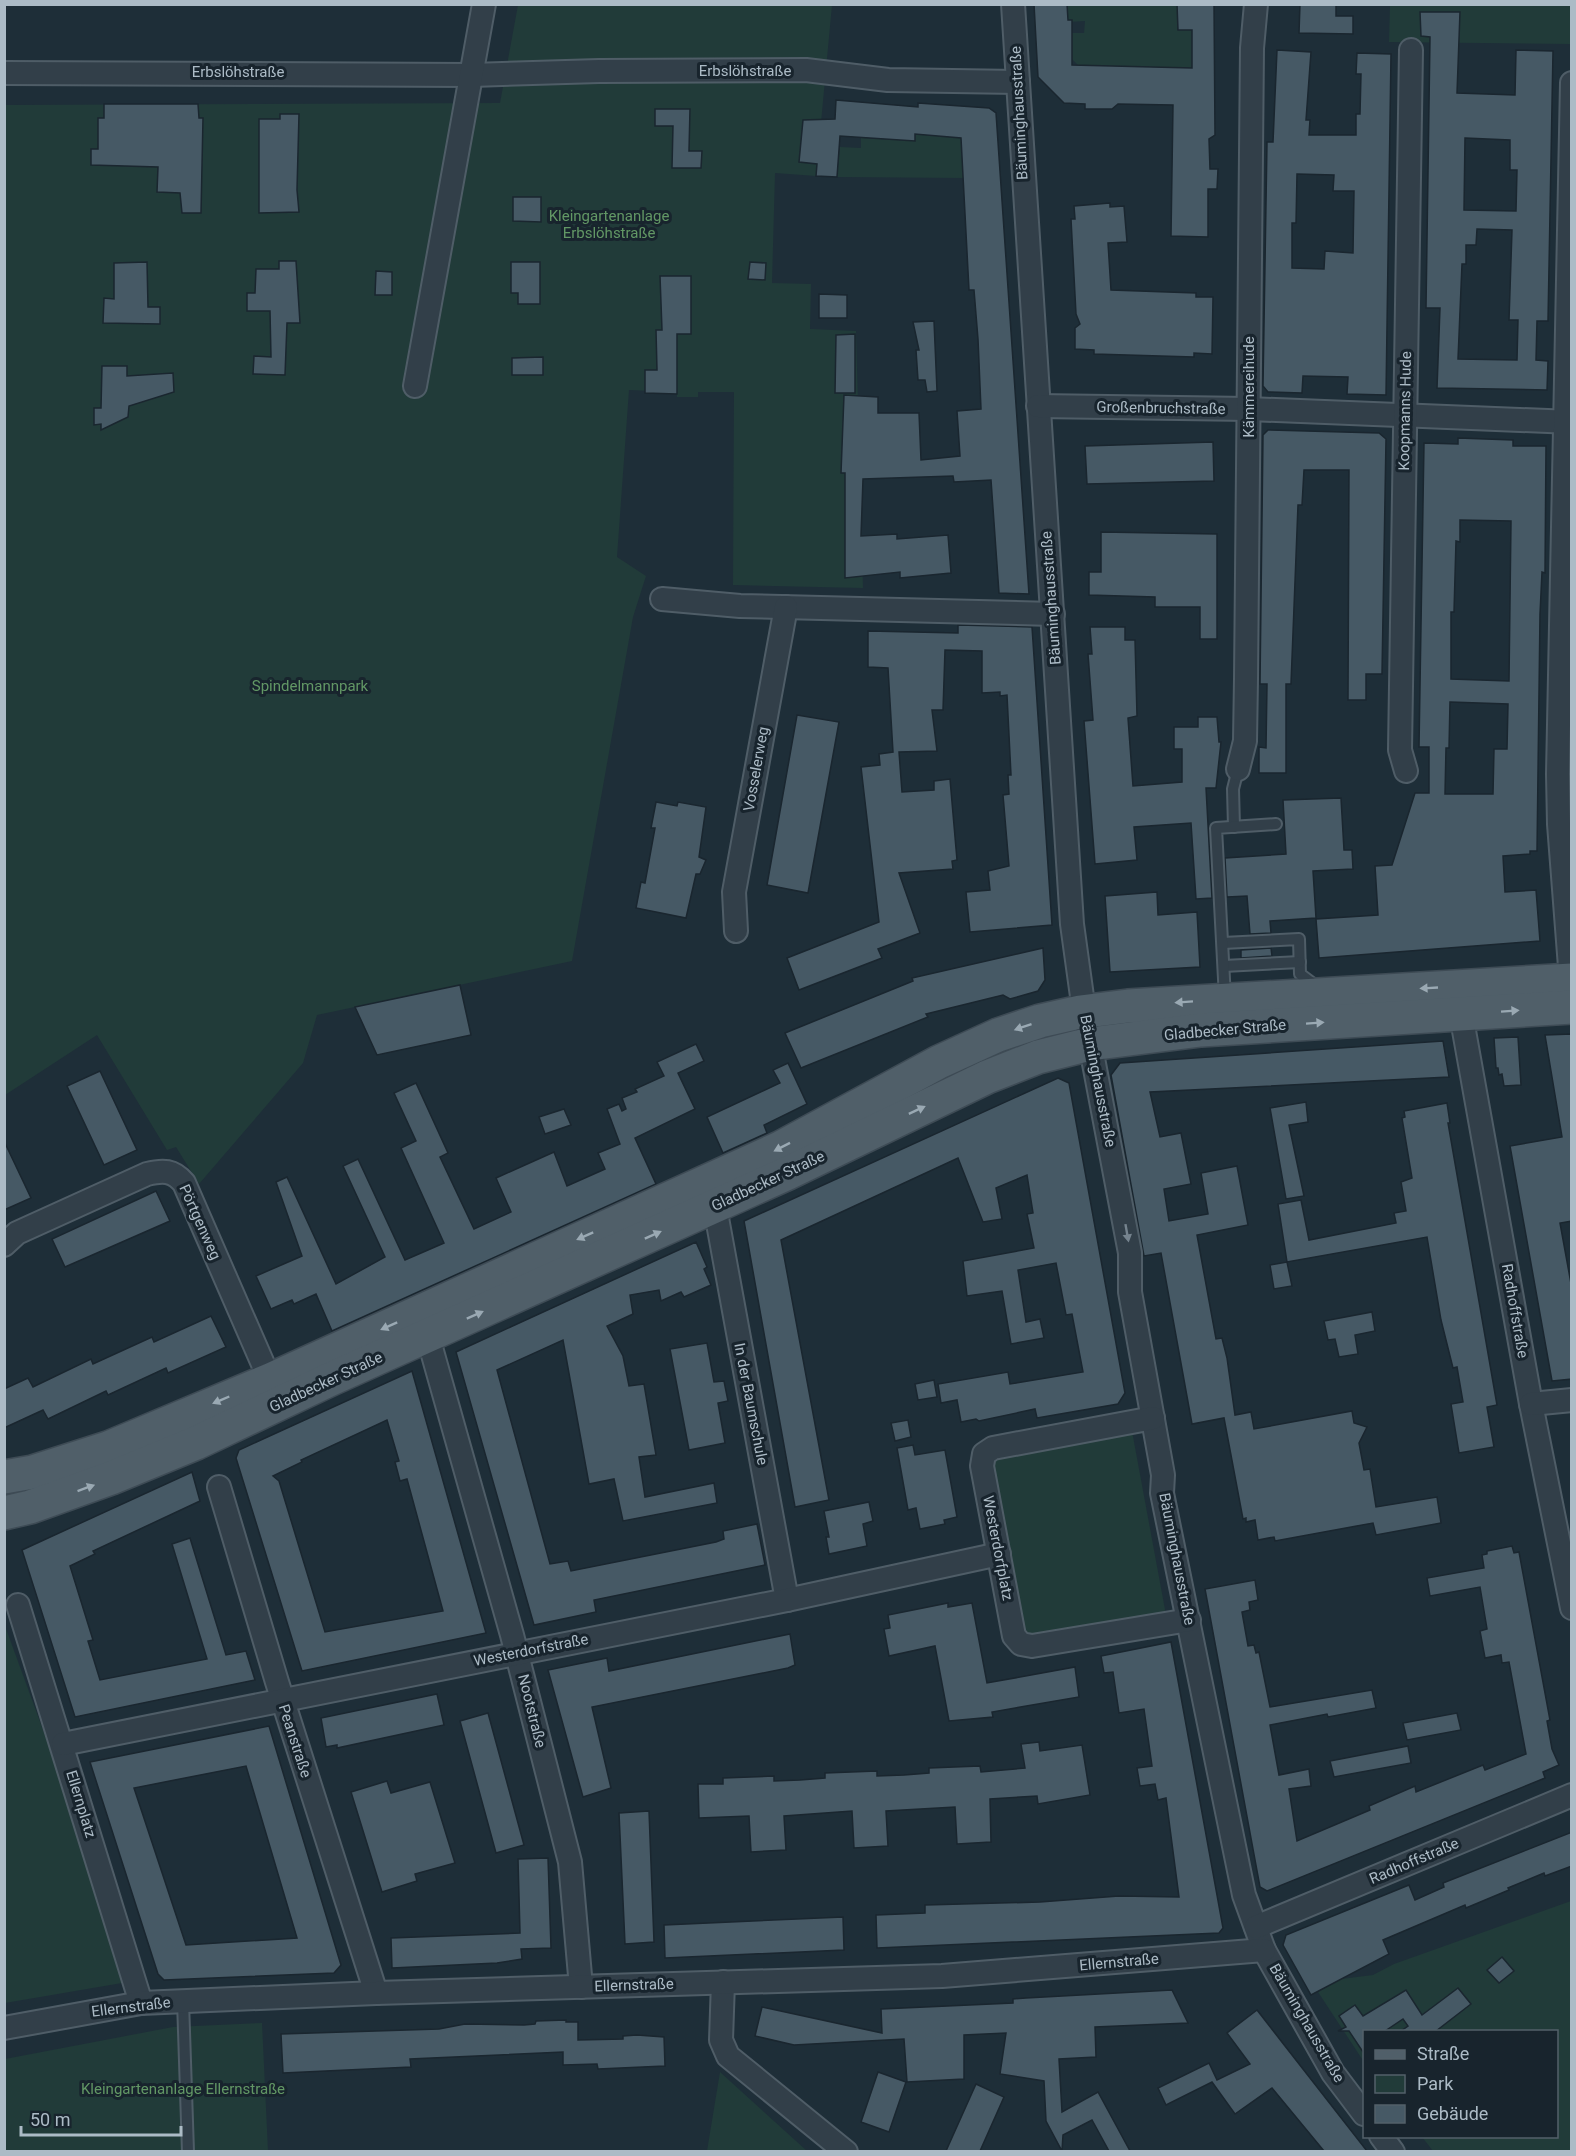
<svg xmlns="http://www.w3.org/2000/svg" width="1576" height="2156" viewBox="0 0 1576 2156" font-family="Roboto,sans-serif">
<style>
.green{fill:#213b39}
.building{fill:#465965;stroke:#1a262f;stroke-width:1.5;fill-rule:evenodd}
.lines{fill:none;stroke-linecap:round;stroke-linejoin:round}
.lane-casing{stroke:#4f5d67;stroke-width:14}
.street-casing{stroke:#4f5d67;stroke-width:26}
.primary-casing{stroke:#3e4b55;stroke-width:36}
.lane{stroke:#323f49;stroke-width:10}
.street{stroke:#323f49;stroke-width:22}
.primary{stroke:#505f69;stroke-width:33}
.oneway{fill:#9aa9b3}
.oneway2{fill:#75838e}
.labels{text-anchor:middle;stroke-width:6;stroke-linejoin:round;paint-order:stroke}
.street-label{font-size:15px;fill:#acbbc6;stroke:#18242d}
.park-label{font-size:15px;fill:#629765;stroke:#18242d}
</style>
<rect width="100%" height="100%" fill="#1e2e38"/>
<g class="green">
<path d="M518 5H832L816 176 775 173 772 283 811 284 810 329 856 331 863 588 733 585 734 392H698V397H677V392L629 390 617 557 646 576 633 617 572 961 317 1015 303 1063 199 1184 176 1147 167 1150 97 1035 5 1095V105L500 103Z"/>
<path d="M1067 5H1177V30H1192L1207 68H1184L1183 74 1175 67H1080L1072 59V33H1084L1085 21 1068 22Z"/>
<path d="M1390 5H1571V44L1389 42Z"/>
<path d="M915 134 965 138 963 178 837 177 840 147 861 148V138L915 141Z"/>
<path d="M1132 1431 1166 1615 1032 1639 1020 1630 991 1465 998 1455Z"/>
<path d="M5 1626 50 1749 122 1983 5 2003Z"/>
<path d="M1571 1901V2151H1433L1422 2137 1556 2136V2032H1364V2062L1318 1992 1341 1979 1373 1975 1394 1964Z"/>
<path d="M262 2023 268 2151 5 2152V2059L173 2027Z"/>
<path d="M720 2072 796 2141 807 2151H707Z"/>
</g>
<g class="building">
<path d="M1034 4H1067L1068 20H1072V65L1192 68V30H1178L1177 4H1214L1215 135 1209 139 1210 169H1218L1217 189H1208V237L1171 236 1173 105 1118 104 1112 109H1085V104L1064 103 1038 77Z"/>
<path d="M1300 4H1336V16H1353V34L1299 33Z"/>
<path d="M1420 12H1460L1457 93 1515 95 1516 50 1553 51 1548 321H1537L1536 360 1548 361 1547 390 1437 388 1440 308H1426L1430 37 1421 36ZM1465 138 1510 140V170H1517L1516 211 1464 210ZM1477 229 1512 230 1509 320H1518L1517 360 1458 359 1462 264H1466V245H1476Z"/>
<path d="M1277 50 1311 52 1306 120H1310L1309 135H1356V114H1360L1361 74H1356L1357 53 1391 54 1386 395 1347 394 1348 377 1303 376 1302 393 1268 392 1263 386 1267 142H1273ZM1297 174 1334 175 1333 191H1354L1353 253 1325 251 1324 269 1292 268V223H1296Z"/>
<path d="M836 100 918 107V103L989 108 996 113 1029 594 999 593 991 480 954 482 953 476 863 479 861 536 897 534V539L948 535 951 573 900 578V572L845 578V473H841L844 395 878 397V413H919L921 460 960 456 957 411 981 409 978 339 974 290H969L961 138 915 134V141L840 136 837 177 816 176 817 164 799 162 803 120 835 119Z"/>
<path d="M104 104H198L199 118H203L201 213H182L180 193 157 192 158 167 91 165V149H98V118H104Z"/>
<path d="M655 109H690L689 151H702L701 168H672L673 126H655Z"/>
<path d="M280 114H299L297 190 299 212 259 213V119H280Z"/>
<path d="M513 197H541V222L513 221Z"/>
<path d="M1110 203V207L1124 206 1127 242 1108 243 1111 290 1196 293V297H1213L1212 354 1194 353V357L1094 354V350L1075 349V328L1080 324 1076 314 1071 219H1075L1074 206Z"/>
<path d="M279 261H296L300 323H287L285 375 253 374 254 356 271 357 270 311H247V293H255L256 269H279Z"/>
<path d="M147 262 148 307H160V324L103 323 104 298 114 299V263Z"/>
<path d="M511 262H540V304H518V293H511Z"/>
<path d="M750 262 766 263 765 280 748 279Z"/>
<path d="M376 271 392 272V295H375Z"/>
<path d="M660 276H691V334H677V394L645 393V370H657L656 330H662Z"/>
<path d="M819 294 847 295V318H819Z"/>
<path d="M934 321 937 391 927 392 925 380H918L916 350H919L913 322Z"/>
<path d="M855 334V393H835L836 335Z"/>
<path d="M543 357V375H512V358Z"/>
<path d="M102 366H127V376L173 373 174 392 129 406 128 417 101 430V424L94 425V408H101Z"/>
<path d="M1268 430 1379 433 1386 439 1382 674H1366V700H1348L1349 470H1304L1302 505H1298L1291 684H1286V773H1259V747L1266 748 1267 684H1260L1263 435Z"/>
<path d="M1458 438 1513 440V446H1546L1545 573 1542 572 1540 614 1537 851H1530V854L1503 856 1505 892 1536 890 1540 941 1319 958 1316 919 1378 915 1375 866 1392 865 1415 793H1429V747H1419L1424 443 1458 444ZM1460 520 1511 521 1509 681 1451 679V612H1454L1456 541 1460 542ZM1450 702 1508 704 1507 749H1494L1493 794H1445L1446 748H1449Z"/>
<path d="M1213 442 1214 481 1087 484 1085 446Z"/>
<path d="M1101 532 1217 534V639H1200V607H1155V597L1089 595V572H1101Z"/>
<path d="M958 625 1032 627 1052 925 970 932 966 892 990 890 988 871 1009 866 1003 795 1009 794 1008 775H1011L1007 695 1000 696V692L982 693V651L945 650 943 710H932L937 751 899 752 902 792 934 790V781L950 779 957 860 952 861 953 869 899 873 920 933 878 949 882 958 799 990 787 958 879 922 861 767 880 765 879 754 893 752 888 668 868 667V631L958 633Z"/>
<path d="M1090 627H1125V640H1135L1137 716 1128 718 1133 786 1182 782V749H1174V727H1198V717H1217L1219 742H1221L1216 788H1206L1212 898 1196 899 1191 823 1134 827 1137 860 1095 864 1084 721 1093 720 1088 654H1092Z"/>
<path d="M797 715 839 722 808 893 767 885Z"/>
<path d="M1341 798 1344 850H1352L1353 869 1313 871 1316 918 1270 921 1271 933 1250 934 1247 896 1227 897 1225 858 1286 854 1283 800Z"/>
<path d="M656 802 677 806 678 802 706 807 699 857 706 860 700 874H696L686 918 636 908 641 882 645 883 655 828H651Z"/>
<path d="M1157 892 1158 915 1197 912 1200 967 1110 972 1105 896Z"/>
<path d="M1043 948 1045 980 1038 991 1010 999 1003 995 926 1014 928 1017 801 1068 785 1033 913 981 912 978Z"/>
<path d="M1271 948 1272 956 1241 958V950Z"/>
<path d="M460 985 471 1035 377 1055 355 1007Z"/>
<path d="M1572 1034V1221L1560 1223 1572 1289V1379L1552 1381 1510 1146 1562 1137 1545 1035Z"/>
<path d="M1518 1037 1521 1085 1504 1086 1502 1074 1499 1075 1498 1068H1496L1494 1038Z"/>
<path d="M1443 1041 1449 1077 1150 1092 1160 1137 1181 1133 1191 1184 1164 1189 1169 1221 1208 1214 1201 1173 1237 1166 1248 1225 1197 1235 1216 1339 1222 1338 1227 1358 1235 1415 1251 1412 1254 1429 1352 1411 1354 1423 1367 1427 1359 1443 1364 1470 1370 1469 1376 1507 1437 1497 1441 1523 1376 1535 1373 1523 1275 1541 1274 1537 1258 1540 1255 1520 1246 1522V1518L1243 1519 1224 1418 1192 1424 1161 1253 1144 1256 1111 1075 1120 1063Z"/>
<path d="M696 1044 704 1061 678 1073 695 1109 635 1138 656 1184 332 1331 316 1294 294 1304 292 1300 271 1309 256 1276 302 1256 276 1182 287 1177 336 1284 385 1257 343 1166 358 1159 405 1260 444 1243 401 1148 416 1141 394 1093 416 1083 448 1153 440 1157 474 1229 511 1212 496 1178 554 1152 567 1186 605 1169 598 1153 620 1144 607 1109 619 1104 622 1111 626 1109 622 1098 637 1092 635 1089 664 1076 657 1062Z"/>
<path d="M788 1063 807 1104 764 1125 767 1133 723 1153 707 1117 780 1083 773 1070Z"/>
<path d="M100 1071 137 1150 104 1165 67 1086Z"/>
<path d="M1058 1078 1069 1083 1125 1393 1118 1404 1037 1418 1035 1409 979 1421 976 1419 961 1422 957 1400 941 1403 938 1384 1008 1372 1010 1384 1083 1372 1072 1314 1066 1315 1056 1263 1018 1270 1026 1322 1040 1319 1044 1338 1011 1344 1002 1291 967 1296 963 1261 1034 1248 1027 1214 1033 1213 1027 1175 996 1188 1002 1219 983 1222 958 1158 781 1240 829 1500 795 1507 744 1221Z"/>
<path d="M1306 1102 1308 1122 1289 1125 1304 1196 1286 1199 1270 1108Z"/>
<path d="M1447 1103 1450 1123H1448L1497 1405 1487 1407 1494 1447 1459 1453 1451 1404 1463 1402 1457 1367 1453 1368 1441 1320 1427 1237 1287 1262 1278 1204 1301 1200 1309 1240 1396 1223 1394 1213 1406 1211 1401 1182 1412 1178 1402 1118 1405 1117 1404 1111Z"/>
<path d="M564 1109 571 1125 545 1134 539 1117Z"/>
<path d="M4 1141 31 1198 4 1210Z"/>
<path d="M156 1191 170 1221 65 1267 52 1239Z"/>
<path d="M696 1242 707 1267 704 1269 711 1285 684 1297 681 1292 661 1301 659 1290 630 1295 633 1314 607 1326 623 1356 629 1386 644 1384 656 1455 639 1457 645 1497 714 1483 717 1503 623 1521 614 1479 589 1484 563 1340 497 1370 550 1564 568 1561 571 1571 716 1542 724 1539 723 1531 757 1524 765 1565 594 1600 596 1612 534 1625 456 1352Z"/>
<path d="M1287 1262 1292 1286 1274 1289 1270 1265Z"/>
<path d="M1372 1312 1375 1331 1355 1335 1358 1354 1339 1357 1335 1339 1328 1340 1324 1321Z"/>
<path d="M211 1316 226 1347 168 1373 166 1368 108 1395 106 1391 48 1419 43 1410 4 1428V1389L28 1378 33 1387 91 1359 93 1364 152 1337 154 1342Z"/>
<path d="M707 1343 714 1382 724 1381 728 1401 718 1403 725 1443 689 1450 670 1349Z"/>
<path d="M412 1371 486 1633 302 1671 236 1458 239 1450ZM387 1420 399 1461 395 1462 400 1481 407 1479 443 1611 325 1632 279 1481 273 1476 302 1462 301 1460Z"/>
<path d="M934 1380 937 1397 918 1400 915 1384Z"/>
<path d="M908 1420 911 1437 895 1441 891 1423Z"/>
<path d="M913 1445 915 1455 945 1450 957 1517 944 1520 945 1524 920 1529 916 1508 908 1510 897 1448Z"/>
<path d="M192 1472 200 1501 93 1551 95 1554 70 1566 93 1640 88 1641 100 1680 207 1659 172 1544 190 1538 226 1655 246 1651 255 1680 75 1717 22 1550Z"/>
<path d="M869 1502 873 1521 863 1524 867 1546 829 1554 826 1537H829L824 1511Z"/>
<path d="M1512 1546 1514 1553 1519 1552 1550 1720 1547 1721 1552 1749 1559 1765 1543 1772 1545 1778 1267 1891 1260 1887 1205 1589 1255 1580 1258 1600 1249 1602 1250 1610 1242 1612 1248 1646 1254 1645 1256 1653 1259 1652 1270 1707 1372 1690 1376 1708 1328 1717 1327 1714 1270 1725 1279 1775 1309 1769 1311 1786 1289 1789 1297 1841 1370 1810 1369 1806 1415 1786 1416 1792 1483 1765 1485 1770 1526 1754 1509 1662 1502 1663 1501 1655 1485 1658 1480 1631 1487 1629 1480 1587 1430 1596 1427 1578 1484 1568 1482 1555 1487 1554V1551Z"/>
<path d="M948 1603V1607L972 1603 987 1683 1075 1667 1079 1697 992 1712 993 1717 949 1721 935 1646 889 1656 884 1629 890 1628 888 1615Z"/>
<path d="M790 1634 795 1665 788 1668 592 1707 611 1788 583 1797 548 1670 607 1658 609 1671Z"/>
<path d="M1171 1642 1223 1928 1219 1933 877 1948 876 1915 925 1913V1905L1040 1902 1119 1896 1179 1897 1166 1798 1158 1800 1155 1784 1140 1786 1137 1768 1152 1766 1144 1709 1119 1713 1113 1672 1104 1673 1101 1656Z"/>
<path d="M437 1694 444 1725 337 1748V1745L326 1747 321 1718Z"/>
<path d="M488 1713 524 1845 496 1853 460 1721Z"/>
<path d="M1457 1713 1461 1730 1407 1740 1403 1723Z"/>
<path d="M269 1726 341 1965 334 1973 164 1980 158 1974 90 1762ZM246 1766 297 1938 186 1945 134 1788Z"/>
<path d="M1039 1742 1040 1751 1082 1745 1090 1795 1038 1804 1037 1796 990 1799 991 1842 957 1844 955 1807 886 1811 888 1846 854 1848 852 1811 784 1816 786 1850 751 1852 749 1816 699 1818 698 1784H723V1778L774 1776V1781L800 1780 825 1778V1773L877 1771V1776L904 1775 929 1773V1768L980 1766 981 1772 1025 1768 1021 1744Z"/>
<path d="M1408 1746 1411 1763 1334 1777 1330 1761Z"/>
<path d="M387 1781 391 1793 430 1782 455 1863 415 1874 417 1881 382 1892 351 1792Z"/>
<path d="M649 1811 654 1942 625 1944 619 1813Z"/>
<path d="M1572 1832V1866L1545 1876 1544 1873 1508 1888 1509 1890 1466 1908 1465 1905 1383 1940 1389 1954 1311 1995 1283 1945 1286 1935 1409 1885 1415 1900 1444 1887 1443 1883Z"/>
<path d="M548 1858 551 1948 521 1949 522 1959 497 1963 392 1968 391 1938 520 1933 518 1859Z"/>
<path d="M843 1917 844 1950 665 1958 664 1925Z"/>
<path d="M1502 1957 1514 1971 1499 1983 1487 1970Z"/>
<path d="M1458 1988 1471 2004 1436 2031H1401L1408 2026 1403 2019 1385 2031H1365V2055L1349 2031H1338L1346 2027 1339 2016 1355 2005 1363 2016 1406 1990 1422 2015Z"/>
<path d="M1172 1990 1188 2023 1095 2027 1096 2057 1059 2059 1062 2112 1098 2092 1130 2151H1109L1092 2120 1063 2135 1062 2151 1046 2121 1044 2081 1000 2074 1006 2033 964 2035V2079L907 2082 904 2039 794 2045 755 2036 762 2007 882 2033 881 2009 1013 2003V1999L1026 1998Z"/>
<path d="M1257 2010 1285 2046 1367 2151H1324L1272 2088 1235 2114 1212 2082 1166 2105 1158 2088 1209 2063 1217 2080 1250 2064 1227 2033Z"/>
<path d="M566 2020V2022H578V2040L623 2039V2036L637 2035 664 2037 665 2066 598 2069 597 2064 563 2065V2052L410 2059 411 2067 283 2073 281 2034 439 2029 465 2024 524 2025 535 2024 536 2021Z"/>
<path d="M878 2072 906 2082 889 2132 861 2122Z"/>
<path d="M976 2084 1004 2097 980 2151H946Z"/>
</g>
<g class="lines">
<defs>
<g id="lane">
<path d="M1234 827 1233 789 1238 769"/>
<path d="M1223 943 1299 939 1300 974 1316 986"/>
<path d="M1224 966 1300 962"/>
<path d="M1225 998 1216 828 1276 824"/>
<path d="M183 2001 188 2152"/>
</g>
<g id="street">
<path d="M1013 4 1072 924 1084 1011 1130 1253V1292L1163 1475 1162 1493 1244 1895 1264 1950 1333 2073 1364 2114"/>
<path d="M4 73 472 75 599 71 806 70 888 80 1018 82"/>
<path d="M415 386 484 4"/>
<path d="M1038 406 1249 409 1572 422"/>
<path d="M662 599 740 606 1053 614"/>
<path d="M1238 769 1245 741 1246 679 1252 48 1256 4"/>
<path d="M1406 771 1400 750 1411 50"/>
<path d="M736 931 734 892 786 607"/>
<path d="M1571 980 1559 824 1558 774 1572 83"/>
<path d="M1461 1014 1531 1404 1572 1608"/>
<path d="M715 1207 787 1600"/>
<path d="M4 1245 17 1233 147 1174C163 1170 173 1170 184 1183L270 1380"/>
<path d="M428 1337 512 1635 570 1862 581 1987"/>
<path d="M1531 1404 1572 1400"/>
<path d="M1153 1418 993 1448 984 1454 982 1466 1014 1636 1021 1644 1032 1646 1189 1620"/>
<path d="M219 1487 277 1682 376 1993"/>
<path d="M18 1605 141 2003"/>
<path d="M63 1744 787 1600 999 1554"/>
<path d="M1256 1927 1572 1795"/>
<path d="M723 1982 721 2040 728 2056 846 2152"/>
<path d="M4 2028 141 2003 376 1993 942 1976 1264 1950"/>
<path d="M1381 2136 1393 2152"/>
</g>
<g id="primary">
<path d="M4 1477 33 1472 108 1448 270 1380 780 1148 939 1062 998 1035 1040 1021 1080 1012 1128 1006 1572 980"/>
<path d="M4 1513 30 1507 111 1478 196 1443 331 1379 788 1173 987 1077 1038 1057 1090 1044 1201 1030 1572 1007"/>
</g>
</defs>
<use href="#lane" class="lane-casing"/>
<use href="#street" class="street-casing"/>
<use href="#primary" class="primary-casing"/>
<use href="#lane" class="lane"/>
<use href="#street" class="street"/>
<use href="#primary" class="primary"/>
</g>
<defs><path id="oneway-solid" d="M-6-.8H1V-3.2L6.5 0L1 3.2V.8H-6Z" transform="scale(1.5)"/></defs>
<g class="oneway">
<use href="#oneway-solid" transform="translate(1429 988) rotate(177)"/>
<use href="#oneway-solid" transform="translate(1184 1002) rotate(176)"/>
<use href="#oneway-solid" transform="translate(1510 1011) rotate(-4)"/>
<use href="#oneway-solid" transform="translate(1315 1023) rotate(-4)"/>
<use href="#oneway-solid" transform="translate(1023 1027) rotate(161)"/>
<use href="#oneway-solid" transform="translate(917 1110) rotate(-25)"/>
<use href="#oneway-solid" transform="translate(782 1147) rotate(153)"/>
<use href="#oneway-solid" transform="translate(653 1235) rotate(-24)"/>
<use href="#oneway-solid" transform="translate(585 1236) rotate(156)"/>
<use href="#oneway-solid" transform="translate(475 1315) rotate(-24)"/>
<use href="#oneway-solid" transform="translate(389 1326) rotate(156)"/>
<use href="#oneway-solid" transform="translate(221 1400) rotate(157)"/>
<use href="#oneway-solid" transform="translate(86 1488) rotate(-20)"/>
</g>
<use class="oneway2" href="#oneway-solid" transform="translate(1127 1233) rotate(80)"/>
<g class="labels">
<g class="street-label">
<text x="745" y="76">Erbslöhstraße</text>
<text x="238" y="77">Erbslöhstraße</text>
<text transform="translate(1019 113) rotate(-93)" y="5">Bäuminghausstraße</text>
<text transform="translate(1249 387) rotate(-90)" y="5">Kämmereihude</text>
<text transform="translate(1161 408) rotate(1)" y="5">Großenbruchstraße</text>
<text transform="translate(1405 411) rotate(-89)" y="5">Koopmanns Hude</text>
<text transform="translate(1051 598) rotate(-94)" y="5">Bäuminghausstraße</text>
<text transform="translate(756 769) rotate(-80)" y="5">Vosselerweg</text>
<text transform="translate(1225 1030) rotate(-5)" y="5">Gladbecker Straße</text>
<text transform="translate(1098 1081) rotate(79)" y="5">Bäuminghausstraße</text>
<text transform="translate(768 1181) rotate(-25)" y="5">Gladbecker Straße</text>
<text transform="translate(200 1222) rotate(66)" y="5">Pörtgenweg</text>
<text transform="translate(1515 1311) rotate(80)" y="5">Radhoffstraße</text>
<text transform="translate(326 1382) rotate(-25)" y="5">Gladbecker Straße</text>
<text transform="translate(751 1404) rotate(79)" y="5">In der Baumschule</text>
<text transform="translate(998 1548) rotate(79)" y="5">Westerdorfplatz</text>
<text transform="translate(1177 1559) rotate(79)" y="5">Bäuminghausstraße</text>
<text transform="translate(531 1650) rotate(-11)" y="5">Westerdorfstraße</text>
<text transform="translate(532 1711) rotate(76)" y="5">Nootstraße</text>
<text transform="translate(295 1741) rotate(72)" y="5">Peanstraße</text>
<text transform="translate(81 1804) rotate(73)" y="5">Ellernplatz</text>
<text transform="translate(1414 1861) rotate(-23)" y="5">Radhoffstraße</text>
<text transform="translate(1119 1962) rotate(-5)" y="5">Ellernstraße</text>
<text transform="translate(634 1985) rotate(-2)" y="5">Ellernstraße</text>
<text transform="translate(131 2007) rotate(-7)" y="5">Ellernstraße</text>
<text transform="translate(1307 2023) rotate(60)" y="5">Bäuminghausstraße</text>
</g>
<g class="park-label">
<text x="609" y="221">Kleingartenanlage<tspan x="609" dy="17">Erbslöhstraße</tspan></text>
<text x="310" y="691">Spindelmannpark</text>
<text x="183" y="2094">Kleingartenanlage Ellernstraße</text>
</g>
</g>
<rect width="1576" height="2156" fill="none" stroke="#acbbc6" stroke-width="12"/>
<rect x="1363" y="2030" width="195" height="108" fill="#18242d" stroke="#53606a" stroke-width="1.5"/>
<rect x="1375" y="2050" width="30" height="9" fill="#505f69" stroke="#53606a" stroke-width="1.5"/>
<text x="1417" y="2060" font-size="18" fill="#acbbc6">Straße</text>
<rect x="1375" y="2075" width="30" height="18" fill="#213b39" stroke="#53606a" stroke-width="1.5"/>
<text x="1417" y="2090" font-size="18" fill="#acbbc6">Park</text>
<rect x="1375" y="2105" width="30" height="18" fill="#465965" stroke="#53606a" stroke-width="1.5"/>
<text x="1417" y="2120" font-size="18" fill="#acbbc6">Gebäude</text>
<path d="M21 2126v9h160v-9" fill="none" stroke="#acbbc6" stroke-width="3"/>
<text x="30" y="2126" font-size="18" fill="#acbbc6" stroke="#18242d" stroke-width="4.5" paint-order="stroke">50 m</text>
</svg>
